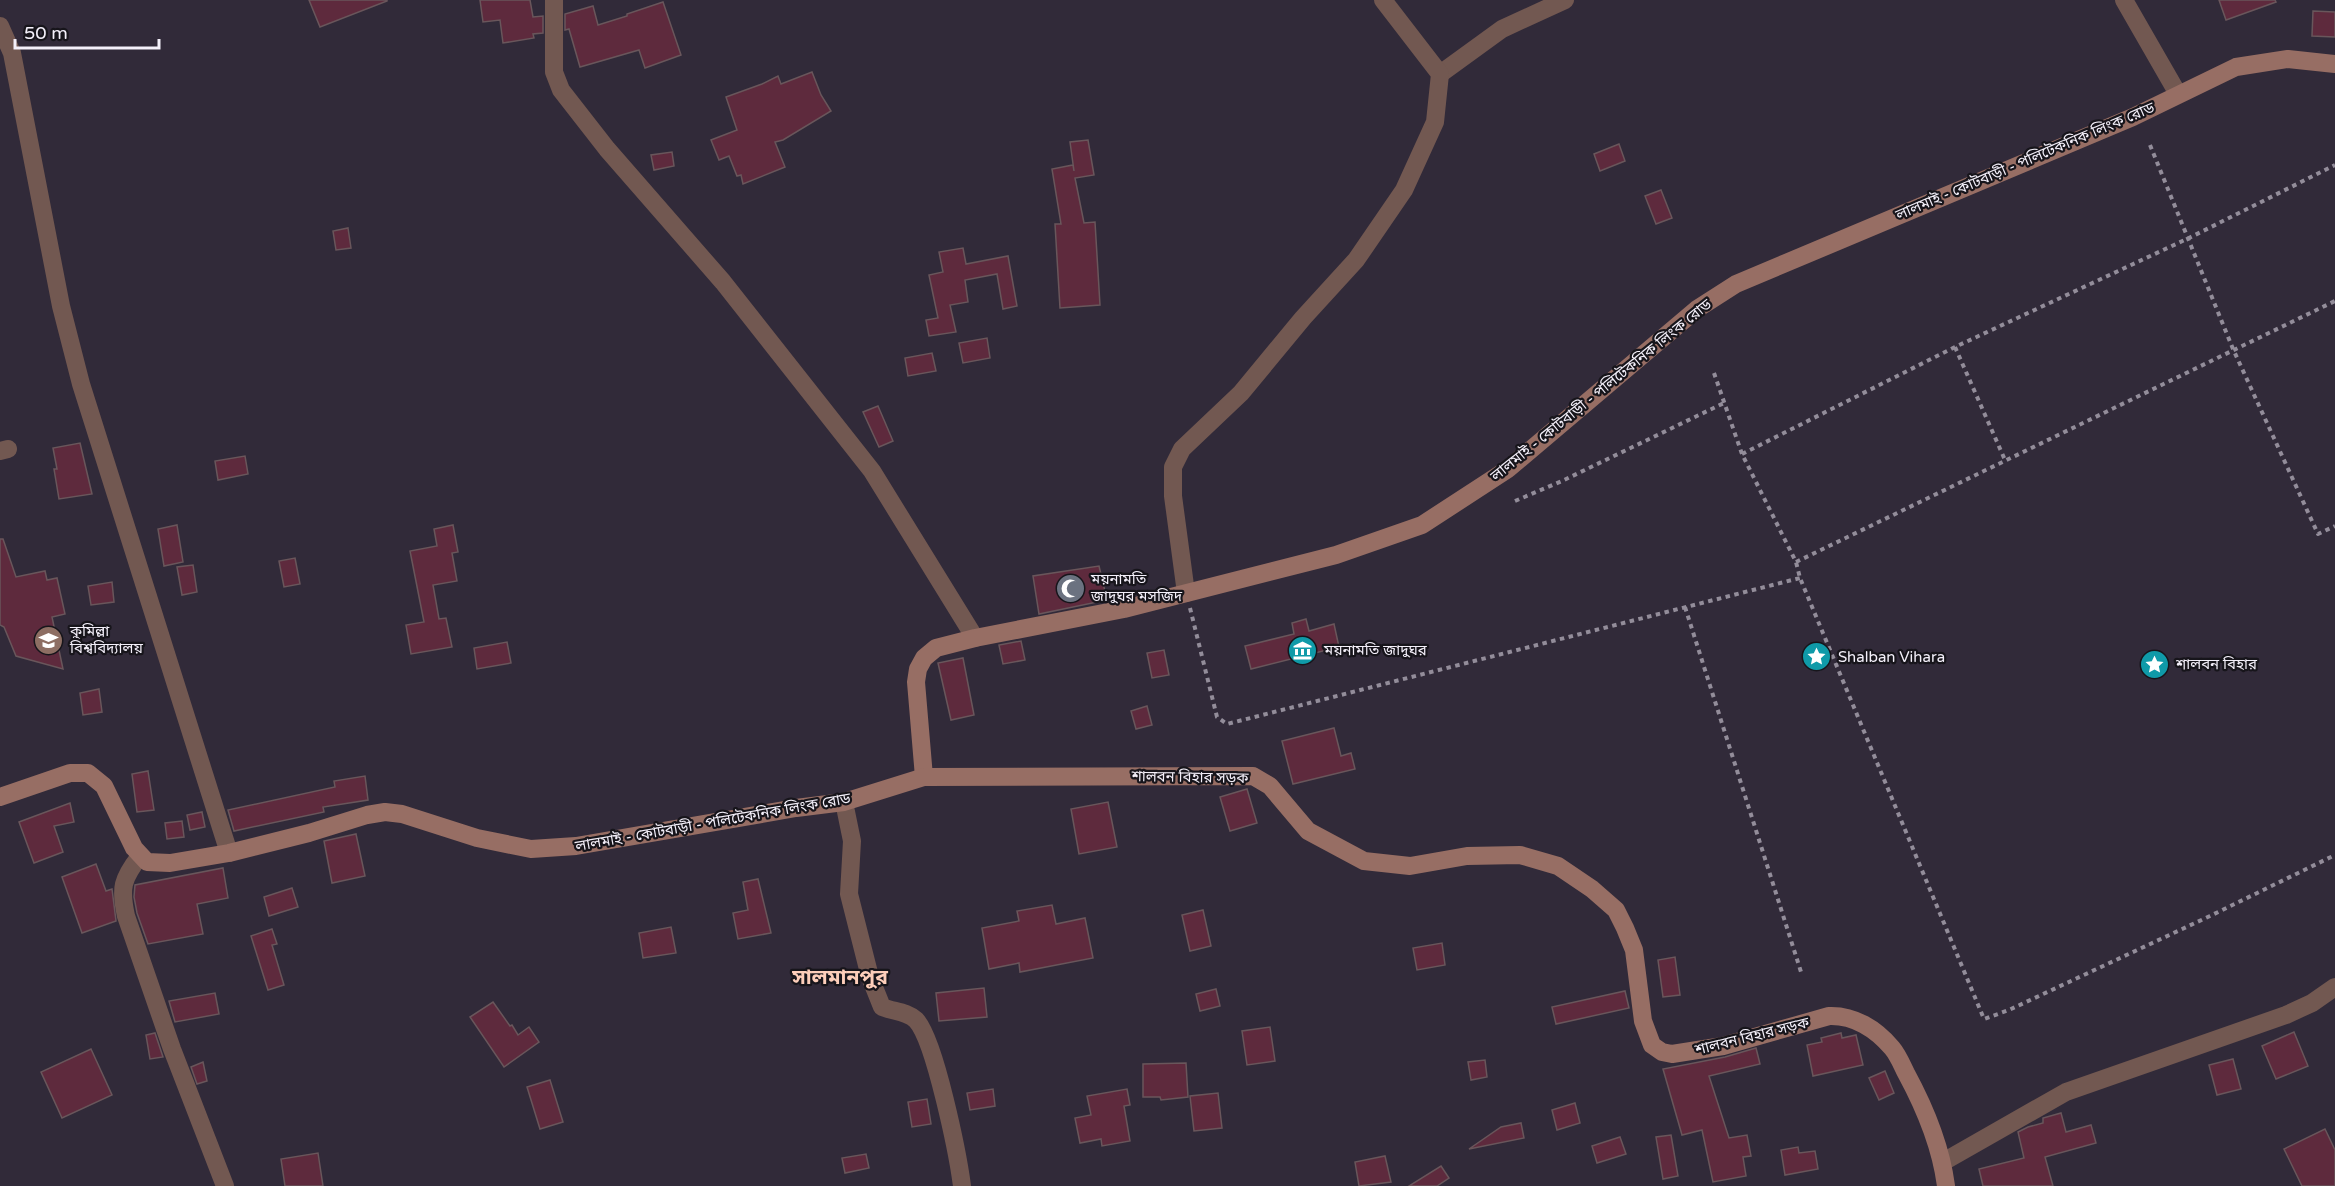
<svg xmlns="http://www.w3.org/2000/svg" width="2335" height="1186" viewBox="0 0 2335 1186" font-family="'Varela Round','Noto Sans Bengali',sans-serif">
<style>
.building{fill:#5e2a3d;stroke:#69565b;stroke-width:1.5}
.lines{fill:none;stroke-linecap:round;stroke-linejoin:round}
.path{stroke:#938d9a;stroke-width:4;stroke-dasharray:4.5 4.5;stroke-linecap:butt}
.minor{stroke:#725851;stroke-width:18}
.tertiary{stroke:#725851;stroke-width:18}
.secondary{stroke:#976e64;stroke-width:18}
.labels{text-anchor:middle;stroke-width:4.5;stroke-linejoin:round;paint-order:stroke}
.street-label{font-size:15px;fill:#f4f0fa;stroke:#17151b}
.poi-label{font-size:15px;fill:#f4f0fa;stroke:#17151b;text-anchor:start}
.district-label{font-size:21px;font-weight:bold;fill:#fdceba;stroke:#17151b}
</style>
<rect width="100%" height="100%" fill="#312a39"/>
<g class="building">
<path d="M309 0H387V1L320 27Z"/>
<path d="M480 0H530L533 17 543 16V33L533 34 534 38 503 43 500 20 483 22Z"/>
<path d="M2219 0H2275L2276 2 2226 20Z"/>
<path d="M663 2 681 55 645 68 639 50 580 67 569 29 565 30V14L593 6 598 25 627 16V14Z"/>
<path d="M2313 11 2335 12V37L2312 36Z"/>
<path d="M812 72 821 95 831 111 783 140 775 142 785 167 743 184 741 175 737 176 729 156 719 160 711 140 737 130 726 97 762 84 778 76 781 84Z"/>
<path d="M1088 140 1094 175 1075 178 1084 223 1095 222 1100 305 1060 308 1055 224H1061L1052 169 1073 165 1074 171 1070 142Z"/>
<path d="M1619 144 1625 161 1600 171 1594 154Z"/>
<path d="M672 152 674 166 654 170 651 155Z"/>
<path d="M1661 190 1672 218 1656 224 1645 196Z"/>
<path d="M348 228 351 248 336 250 333 231Z"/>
<path d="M963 248 966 264 1008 256 1017 306 1003 309 997 274 965 280 968 302 950 305 956 332 929 336 926 320 938 318 929 275 943 272 939 252Z"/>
<path d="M987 338 990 358 963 363 959 343Z"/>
<path d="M932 353 936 371 908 376 905 358Z"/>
<path d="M878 406 893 441 879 447 863 412Z"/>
<path d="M80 443 92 494 59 499 54 469H57L53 448Z"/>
<path d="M245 456 248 474 218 480 215 461Z"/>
<path d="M177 525 183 562 164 566 158 529Z"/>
<path d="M453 525 458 552 452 553 457 581 433 585 439 619 446 618 452 647 411 654 406 625 424 622 410 551 437 546 434 529Z"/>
<path d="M0 539H3L16 577 45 571 47 580 57 578 65 614 52 617 63 669 16 656 4 627 0 625Z"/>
<path d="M295 558 300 584 284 587 279 561Z"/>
<path d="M193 565 197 592 182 595 177 567Z"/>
<path d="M1099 566 1107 600 1039 614 1033 576Z"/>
<path d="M112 582 114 602 91 605 88 586Z"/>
<path d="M1306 619 1309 631 1334 624 1339 647 1251 669 1245 646 1294 634 1292 623Z"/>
<path d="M1021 641 1025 660 1003 664 999 645Z"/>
<path d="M507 642 511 663 477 669 474 648Z"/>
<path d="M1164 650 1169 675 1152 678 1147 653Z"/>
<path d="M963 658 974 715 951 720 938 663Z"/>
<path d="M99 689 102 712 83 715 80 693Z"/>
<path d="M1147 706 1152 725 1136 729 1131 711Z"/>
<path d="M1334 728 1341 756 1351 753 1355 769 1293 784 1282 741Z"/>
<path d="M148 771 154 810 137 812 132 774Z"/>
<path d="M365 776 368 800 323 807 324 812 234 831 228 810 335 787 334 781Z"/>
<path d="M1247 789 1257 823 1230 831 1220 797Z"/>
<path d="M1108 802 1117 847 1079 854 1071 809Z"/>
<path d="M70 803 74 822 54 826 63 852 34 863 19 822Z"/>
<path d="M202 812 205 827 190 830 187 815Z"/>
<path d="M182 821 184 837 167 839 165 823Z"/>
<path d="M356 834 365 876 332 883 324 841Z"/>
<path d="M96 864 106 891 112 889 116 921 82 933 62 877Z"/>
<path d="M223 868 228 898 197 904 203 934 148 944 137 913 134 897 135 885Z"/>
<path d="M758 879 771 933 738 939 733 913 748 910 743 882Z"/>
<path d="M292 888 298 907 269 916 264 897Z"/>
<path d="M1052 905 1056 924 1085 918 1093 958 1020 972 1019 963 989 969 982 928 1019 921 1017 911Z"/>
<path d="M1203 910 1211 946 1190 951 1182 915Z"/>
<path d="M671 927 676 953 643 958 639 933Z"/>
<path d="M272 929 277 944 272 945 284 985 268 990 251 936Z"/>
<path d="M1442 943 1445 965 1417 970 1413 948Z"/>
<path d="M1675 957 1680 995 1663 997 1658 960Z"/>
<path d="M984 988 987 1017 939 1021 936 993Z"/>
<path d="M1216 989 1220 1006 1200 1011 1196 994Z"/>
<path d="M1625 991 1629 1008 1556 1024 1552 1007Z"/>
<path d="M215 993 219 1014 175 1022 169 1001Z"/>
<path d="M493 1002 510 1026 512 1025 518 1035 529 1027 539 1042 504 1067 470 1017Z"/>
<path d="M1270 1027 1275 1061 1247 1065 1242 1031Z"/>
<path d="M2294 1032 2308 1066 2276 1079 2262 1046Z"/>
<path d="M155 1033 163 1057 150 1059 146 1035Z"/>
<path d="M1841 1033 1842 1038 1856 1035 1863 1065 1813 1076 1807 1045 1822 1042 1821 1038Z"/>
<path d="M1756 1048 1760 1064 1709 1076 1729 1138 1747 1135 1751 1156 1743 1157 1746 1176 1713 1182 1702 1130 1682 1135 1663 1069 1725 1057Z"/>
<path d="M91 1049 112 1095 62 1118 41 1072Z"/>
<path d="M2233 1059 2241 1089 2217 1095 2209 1065Z"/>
<path d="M1485 1060 1487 1077 1471 1080 1468 1062Z"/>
<path d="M203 1062 207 1081 197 1084 191 1067Z"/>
<path d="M1186 1063 1188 1097 1161 1100 1160 1097H1143V1064Z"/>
<path d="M1885 1071 1894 1093 1879 1100 1869 1078Z"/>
<path d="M550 1080 563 1122 540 1129 527 1087Z"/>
<path d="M993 1089 995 1106 970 1110 967 1093Z"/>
<path d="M1127 1089 1130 1105 1124 1106 1130 1141 1102 1146 1101 1139 1080 1143 1075 1118 1091 1115 1087 1096Z"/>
<path d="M1218 1093 1222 1128 1194 1131 1190 1096Z"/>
<path d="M927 1099 931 1124 912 1127 908 1102Z"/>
<path d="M1575 1103 1580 1123 1557 1130 1552 1110Z"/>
<path d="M2061 1113 2066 1132 2091 1125 2096 1143 2045 1157 2053 1186H1983L1979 1169 2024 1158 2018 1132 2028 1127 2043 1123V1118Z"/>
<path d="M1521 1123 1524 1138 1469 1149 1501 1127Z"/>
<path d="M2325 1129 2335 1150V1186H2302L2284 1149Z"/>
<path d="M1671 1135 1678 1176 1663 1179 1656 1137Z"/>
<path d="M1620 1137 1626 1154 1597 1163 1592 1146Z"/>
<path d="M1798 1147 1799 1153 1815 1151 1818 1169 1785 1175 1781 1150Z"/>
<path d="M318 1153 323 1186H285L281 1159Z"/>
<path d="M866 1154 869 1168 845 1173 842 1158Z"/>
<path d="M1385 1156 1391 1182 1359 1186 1355 1162Z"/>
<path d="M1441 1166 1449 1178 1437 1186H1409Z"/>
</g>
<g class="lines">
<g class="path">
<path d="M2150 145 2233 349 2318 534 2335 526"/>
<path d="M1955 347 2005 460"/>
<path d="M1714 373 1742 454 1796 562 1800 578 1984 1019 2009 1010 2210 916 2335 855"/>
<path d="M1742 454 1955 347 2189 238 2335 165"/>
<path d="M1515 501 1562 481 1724 403"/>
<path d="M1796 562 2335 301"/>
<path d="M1685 607 1802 975"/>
<path d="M1190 608 1217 717 1227 724 1800 578"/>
</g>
<g class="minor">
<path d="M554 0V72L561 90 607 149 723 282 872 471 975 638"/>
<path d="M2124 0 2178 94"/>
<path d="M0 26 12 53 61 306 81 384 229 853"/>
<path d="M1440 74 1502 29 1565 0"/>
<path d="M0 451 8 449"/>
<path d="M1186 593 1173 496V467L1182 449 1241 393 1303 318 1356 260 1404 190 1435 122 1440 74 1383 0"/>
<path d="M844 802 852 841 849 894 870 977 882 1007C894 1012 906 1011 916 1020 935 1040 958 1155 962 1186"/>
<path d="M1943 1162 2066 1092 2286 1015 2312 1003 2335 987"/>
</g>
<path class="tertiary" d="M140 856C122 879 120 888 126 916L172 1049 225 1186"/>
<g class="secondary">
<path d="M924 777 916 682 918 669 924 658 936 648 975 638 1124 609 1336 555 1422 525 1508 469 1697 309 1736 284 2133 117 2236 67 2288 59 2335 64"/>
<path d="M0 797 70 773H88L104 786 134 848 147 862 170 863 229 853 309 833 367 815 385 812 402 814 477 838 531 849 576 846 796 808 844 802 924 777 1253 776 1270 786 1308 831 1364 861 1410 866 1467 856 1520 855 1558 866 1592 889 1616 910 1625 928 1634 950 1643 1021 1652 1045 1662 1052 1672 1054 1723 1046 1829 1016C1854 1015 1876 1029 1892 1048 1898 1055 1902 1065 1906 1073 1925 1108 1941 1147 1946 1186"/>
</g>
</g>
<defs>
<symbol id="mosque-disc" viewBox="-11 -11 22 22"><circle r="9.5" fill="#6b7280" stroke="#17151b"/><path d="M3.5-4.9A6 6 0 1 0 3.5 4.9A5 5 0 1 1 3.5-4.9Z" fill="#fff"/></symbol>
<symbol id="university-disc" viewBox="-11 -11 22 22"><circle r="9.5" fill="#8d6e63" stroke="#17151b"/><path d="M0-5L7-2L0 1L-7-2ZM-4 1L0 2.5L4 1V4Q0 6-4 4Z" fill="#fff"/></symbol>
<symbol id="museum-disc" viewBox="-11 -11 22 22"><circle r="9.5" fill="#0f9aa8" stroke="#17151b"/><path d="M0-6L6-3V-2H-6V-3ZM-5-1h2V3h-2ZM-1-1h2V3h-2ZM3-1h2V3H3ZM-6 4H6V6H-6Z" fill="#fff"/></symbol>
<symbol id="sight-disc" viewBox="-11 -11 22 22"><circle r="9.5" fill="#0f9aa8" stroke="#17151b"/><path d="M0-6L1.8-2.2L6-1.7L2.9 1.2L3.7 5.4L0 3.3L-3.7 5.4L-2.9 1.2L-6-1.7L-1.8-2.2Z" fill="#fff"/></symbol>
</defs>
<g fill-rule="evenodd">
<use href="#mosque-disc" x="1054" y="572" width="33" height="33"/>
<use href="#university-disc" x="32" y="624" width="33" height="33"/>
<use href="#museum-disc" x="1286" y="634" width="33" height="33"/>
<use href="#sight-disc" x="1800" y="640" width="33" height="33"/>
<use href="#sight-disc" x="2138" y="648" width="33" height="33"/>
</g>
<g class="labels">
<g class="street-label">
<text transform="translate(2025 161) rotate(-23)" y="5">লালমাই - কোটবাড়ী - পলিটেকনিক লিংক রোড</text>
<text transform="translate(1601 390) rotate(-39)" y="5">লালমাই - কোটবাড়ী - পলিটেকনিক লিংক রোড</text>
<text transform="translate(1190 777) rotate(1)" y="5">শালবন বিহার সড়ক</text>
<text transform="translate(713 822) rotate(-10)" y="5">লালমাই - কোটবাড়ী - পলিটেকনিক লিংক রোড</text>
<text transform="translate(1752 1036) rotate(-14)" y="5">শালবন বিহার সড়ক</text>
</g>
<g class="poi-label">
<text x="1091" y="584">ময়নামতি<tspan x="1091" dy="17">জাদুঘর মসজিদ</tspan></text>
<text x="70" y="636">কুমিল্লা<tspan x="70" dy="17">বিশ্ববিদ্যালয়</tspan></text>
<text x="1324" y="655">ময়নামতি জাদুঘর</text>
<text x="1838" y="662">Shalban Vihara</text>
<text x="2176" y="669">শালবন বিহার</text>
</g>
<g class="district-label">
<text x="840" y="984">সালমানপুর</text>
</g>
</g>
<path d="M15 39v9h144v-9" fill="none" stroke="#f4f0fa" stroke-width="3"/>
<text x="24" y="39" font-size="18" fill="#f4f0fa" stroke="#17151b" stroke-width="4.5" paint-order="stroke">50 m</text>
</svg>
